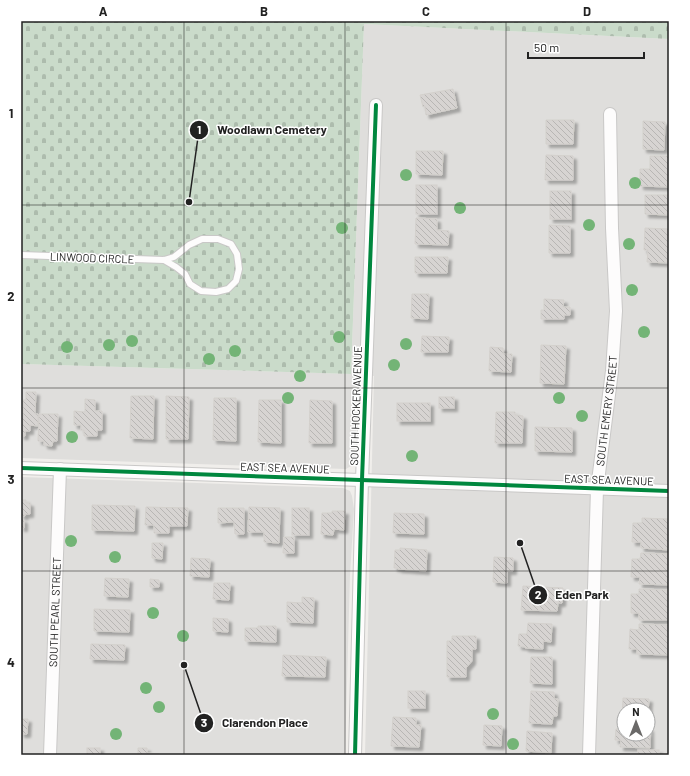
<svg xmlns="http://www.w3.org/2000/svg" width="690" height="776" viewBox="0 0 690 776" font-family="Barlow,sans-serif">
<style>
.residential{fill:#dfdedc;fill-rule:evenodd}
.cemetery{fill:url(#cemetery-stones)}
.building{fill:url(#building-back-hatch);stroke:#d3d0cc;filter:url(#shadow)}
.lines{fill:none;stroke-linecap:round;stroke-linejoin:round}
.lane-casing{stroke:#c9c8c7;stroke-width:8}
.street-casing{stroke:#c9c8c7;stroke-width:14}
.lane{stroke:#fdfcfc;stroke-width:6}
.street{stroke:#fdfcfc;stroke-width:12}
.cycleway-casing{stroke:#fff;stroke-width:6}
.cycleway{stroke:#00873e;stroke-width:4}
.tree{fill:#73b476}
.grid{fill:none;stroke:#222;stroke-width:1;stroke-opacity:0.55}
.labels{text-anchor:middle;stroke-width:3;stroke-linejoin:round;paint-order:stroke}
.street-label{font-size:11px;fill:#222;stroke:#fff}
.leader{fill:none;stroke:#222;stroke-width:1.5}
.callout-dot{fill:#222;stroke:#fff;stroke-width:1.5}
.mark-label{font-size:12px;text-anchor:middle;font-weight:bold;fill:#fff}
.callout-label{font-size:12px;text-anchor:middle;font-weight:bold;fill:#222;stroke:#fff;stroke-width:3;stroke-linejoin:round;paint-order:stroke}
.neatline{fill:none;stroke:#222;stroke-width:1.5}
.grid-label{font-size:13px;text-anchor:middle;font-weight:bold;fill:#222}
</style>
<defs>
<pattern id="cemetery-stones" width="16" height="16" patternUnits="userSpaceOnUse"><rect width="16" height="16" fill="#cadbca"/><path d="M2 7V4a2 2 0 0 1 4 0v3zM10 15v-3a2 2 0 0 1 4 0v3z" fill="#adbcad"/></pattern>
<pattern id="building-back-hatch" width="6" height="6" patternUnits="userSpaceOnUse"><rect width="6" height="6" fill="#d7d4d2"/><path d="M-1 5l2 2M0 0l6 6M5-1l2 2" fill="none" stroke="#b8b6b4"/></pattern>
<filter id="shadow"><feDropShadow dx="3.5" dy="3.5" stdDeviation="1" flood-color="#0004"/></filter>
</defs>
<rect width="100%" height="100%" fill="#f0eeeb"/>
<g class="residential">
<path d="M364 24 669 39V755H365L374 376 358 374 355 462 351 466 346 469 21 458V364L351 374ZM624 710H648V734H624Z"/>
<path d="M21 477 343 488 350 491 352 496 354 509 350 575 345 755H21Z"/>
</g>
<path class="cemetery" d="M21 21H669V39L364 24 351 374 21 364Z"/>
<g class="building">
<path d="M453 89 457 108 426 115 425 106 423 107 420 95Z"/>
<path d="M546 120H574L573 144H546Z"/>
<path d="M643 121 665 122 664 150 643 149Z"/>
<path d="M416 151H443L442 175 416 174Z"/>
<path d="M546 155 573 156V180H545Z"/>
<path d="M650 156H669L668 187 640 186V169H650Z"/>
<rect x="416" y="185" width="21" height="29"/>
<rect x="550" y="191" width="21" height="28"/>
<path d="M645 195H669V215L645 214Z"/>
<path d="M416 218 437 219V230L449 231 448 245 415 244Z"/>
<path d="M549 225 570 226V253H549Z"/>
<path d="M645 228 669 229V263L647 262 648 250H644Z"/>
<path d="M415 257H448L447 273H415Z"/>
<path d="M412 294H429L428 319 411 318Z"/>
<path d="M544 299 564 300 563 307H570V315H564V319H541V310H544Z"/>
<path d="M422 336 449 337 448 352H421Z"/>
<path d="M541 345 566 346 564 384 540 383Z"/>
<path d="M490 347 503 348V354H512L511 372 489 371Z"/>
<path d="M26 392H36L35 414H38V426L30 425V431H25V436H21V416H23V400H26Z"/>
<path d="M131 396H154L153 439 130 438Z"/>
<path d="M166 396 189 397 188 439H166Z"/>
<rect x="439" y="397" width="15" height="11"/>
<path d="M214 398H236V441L213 440Z"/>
<path d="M85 399 95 400V411H102V430H97V436H84V430H81V425H74V411L85 412Z"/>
<path d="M259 400H281V443L258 442Z"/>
<path d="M310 400 332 401V443H309Z"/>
<rect x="397" y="403" width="33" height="18"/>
<path d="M496 412H515V415L523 416 522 443H495Z"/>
<path d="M39 414H58L57 441H53L52 446 44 445V441H38Z"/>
<path d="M535 427 572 428V452L535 451Z"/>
<path d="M21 500H26V503H30V514H25V516H21Z"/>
<path d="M92 505 135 506 134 531 92 530Z"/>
<path d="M146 507 188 508 187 526H169V533H154V525H145Z"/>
<path d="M249 507 280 508 279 543 264 542V532H248Z"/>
<path d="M218 508H244V534H235L234 522 218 523Z"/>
<rect x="292" y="508" width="17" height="27"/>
<path d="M332 511H345L344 530 334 529 333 535 321 534 322 513H332Z"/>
<path d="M394 513 424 514V534L393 533Z"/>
<path d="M642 518 669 519V550L641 548V542H632L633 523H642Z"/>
<path d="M21 519 24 520V528H21Z"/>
<path d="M284 537H294V553H283Z"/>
<path d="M152 543H163L162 559 152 558Z"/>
<path d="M400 548 427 550 426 571 398 569V568H394L395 550H400Z"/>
<path d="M641 553 669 554V585L639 584 640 577H631L632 559H640Z"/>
<path d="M494 557 513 558V571H507V583L493 582Z"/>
<path d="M191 558 210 559 209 577 190 576Z"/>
<path d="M105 578 129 579 128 597 104 596Z"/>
<path d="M150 579 159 580V587H150Z"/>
<path d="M214 583H230L229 600 213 599Z"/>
<path d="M523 586 563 588 562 603H558L557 611 521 610Z"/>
<path d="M639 589 669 590V620H639V613H631V594H639Z"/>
<path d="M302 597 314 598 313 623 287 622V602L302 603Z"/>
<path d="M94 609 130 610 129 632 94 631Z"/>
<path d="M213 618 228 619V632L213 631Z"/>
<path d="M528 623 552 624 551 642 543 641V649L525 648V647L518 646 519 634H527Z"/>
<path d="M639 624 669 625V655L637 654V649H629L630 629 639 630Z"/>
<path d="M258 626H276V642L245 641V628H258Z"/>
<path d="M452 636H476V649H472V661L466 668V677H447V641H452Z"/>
<path d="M91 644 125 645 124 660 90 659Z"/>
<path d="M283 655 326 657 325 677 282 676Z"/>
<path d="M531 657H552V684L530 683Z"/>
<rect x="408" y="691" width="17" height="17"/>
<path d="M531 691 554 692V699H558L557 716H553L552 724 529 723Z"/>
<path d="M623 698 649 699 648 713V710H624V720H622Z"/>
<path d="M393 717 416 718V725H421L419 747 391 746Z"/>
<path d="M21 719H28L27 734H21Z"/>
<path d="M484 725 502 726 501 746 483 745Z"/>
<path d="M648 728H650V748L620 747 621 740H615L616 729H624V734H648Z"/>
<path d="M527 731 552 733 551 753 526 751Z"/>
<rect x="87" y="748" width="13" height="7"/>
<path d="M138 748H147V753L159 754V755H138Z"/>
<rect x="638" y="750" width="21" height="5"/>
</g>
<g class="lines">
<defs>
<path id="lane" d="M21 255 164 260 174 257 189 245 202 239H218L231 244 237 254 239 269 236 281 228 289 216 292 201 291 190 284 185 274 176 267 164 260"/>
<g id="street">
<path d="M21 468 669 491"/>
<path id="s1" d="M50 755 60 469"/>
<path d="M355 755 362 480 376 105"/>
<path id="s2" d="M589 755 597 489 612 371 616 311 612 228 610 114"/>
</g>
</defs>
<use href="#lane" class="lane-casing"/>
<use href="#street" class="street-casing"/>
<use href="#lane" class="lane"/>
<use href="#street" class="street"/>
<defs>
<g id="cycleway">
<path d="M21 468 669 491"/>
<path d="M355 755 362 480 376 105"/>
</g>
</defs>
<use href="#cycleway" class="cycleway-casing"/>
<use href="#cycleway" class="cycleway"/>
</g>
<g class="tree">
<circle cx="406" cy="175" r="6"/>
<circle cx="635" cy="183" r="6"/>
<circle cx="460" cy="208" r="6"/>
<circle cx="589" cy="225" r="6"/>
<circle cx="342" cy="228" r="6"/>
<circle cx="629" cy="244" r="6"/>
<circle cx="632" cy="290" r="6"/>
<circle cx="644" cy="332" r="6"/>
<circle cx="339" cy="337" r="6"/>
<circle cx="132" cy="341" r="6"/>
<circle cx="406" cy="344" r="6"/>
<circle cx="109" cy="345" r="6"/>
<circle cx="67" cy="347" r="6"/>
<circle cx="235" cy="351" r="6"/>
<circle cx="209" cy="359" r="6"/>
<circle cx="394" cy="365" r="6"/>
<circle cx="300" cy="376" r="6"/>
<circle cx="288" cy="398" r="6"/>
<circle cx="559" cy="398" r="6"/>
<circle cx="582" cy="416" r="6"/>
<circle cx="72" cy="437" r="6"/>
<circle cx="412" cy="456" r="6"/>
<circle cx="71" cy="541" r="6"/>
<circle cx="115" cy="557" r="6"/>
<circle cx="153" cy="613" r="6"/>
<circle cx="183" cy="636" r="6"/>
<circle cx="146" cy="688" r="6"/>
<circle cx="159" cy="707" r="6"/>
<circle cx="493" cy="714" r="6"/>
<circle cx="116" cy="734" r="6"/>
<circle cx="513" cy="744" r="6"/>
</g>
<path class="grid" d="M184 21V755M345 21V755M506 21V755M21 205H669M21 388H669M21 571H669"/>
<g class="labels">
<g class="street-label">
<text transform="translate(92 258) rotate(2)" y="4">LINWOOD CIRCLE</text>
<text transform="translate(356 406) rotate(-88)" y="4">SOUTH HOCKER AVENUE</text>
<text dy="4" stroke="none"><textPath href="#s2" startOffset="345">SOUTH EMERY STREET</textPath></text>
<text transform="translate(285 468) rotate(2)" y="4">EAST SEA AVENUE</text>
<text transform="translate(609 480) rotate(2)" y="4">EAST SEA AVENUE</text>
<text dy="4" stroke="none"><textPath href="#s1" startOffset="143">SOUTH PEARL STREET</textPath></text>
</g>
</g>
<path class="leader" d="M189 202L199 130M520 543L538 595M184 665L204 723"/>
<g class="callout-dot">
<circle cx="189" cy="202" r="4"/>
<circle cx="520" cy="543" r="4"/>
<circle cx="184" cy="665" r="4"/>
<circle cx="199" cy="130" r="10"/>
<circle cx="538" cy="595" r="10"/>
<circle cx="204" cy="723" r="10"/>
</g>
<g class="mark-label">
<text x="199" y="134">1</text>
<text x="538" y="599">2</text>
<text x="204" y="727">3</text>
</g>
<g class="callout-label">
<text x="272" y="134">Woodlawn Cemetery</text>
<text x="582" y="599">Eden Park</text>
<text x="265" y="727">Clarendon Place</text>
</g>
<rect width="690" height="776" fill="none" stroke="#ffffff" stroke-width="44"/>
<g transform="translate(636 722)"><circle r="19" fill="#ffffff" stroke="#a7a7a7"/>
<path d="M0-3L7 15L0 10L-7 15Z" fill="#6a6968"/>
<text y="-6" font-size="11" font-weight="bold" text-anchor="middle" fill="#222222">N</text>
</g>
<path d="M528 52v6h116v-6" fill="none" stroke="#222222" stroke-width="2"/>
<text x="534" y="52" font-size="12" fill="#222222" stroke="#ffffff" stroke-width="3" paint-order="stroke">50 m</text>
<rect x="22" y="22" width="646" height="732" class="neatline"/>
<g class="grid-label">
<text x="103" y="16">A</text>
<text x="264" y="16">B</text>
<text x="426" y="16">C</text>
<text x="587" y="16">D</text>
<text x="11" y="118">1</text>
<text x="11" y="301">2</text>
<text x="11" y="484">3</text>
<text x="11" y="667">4</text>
</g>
</svg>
